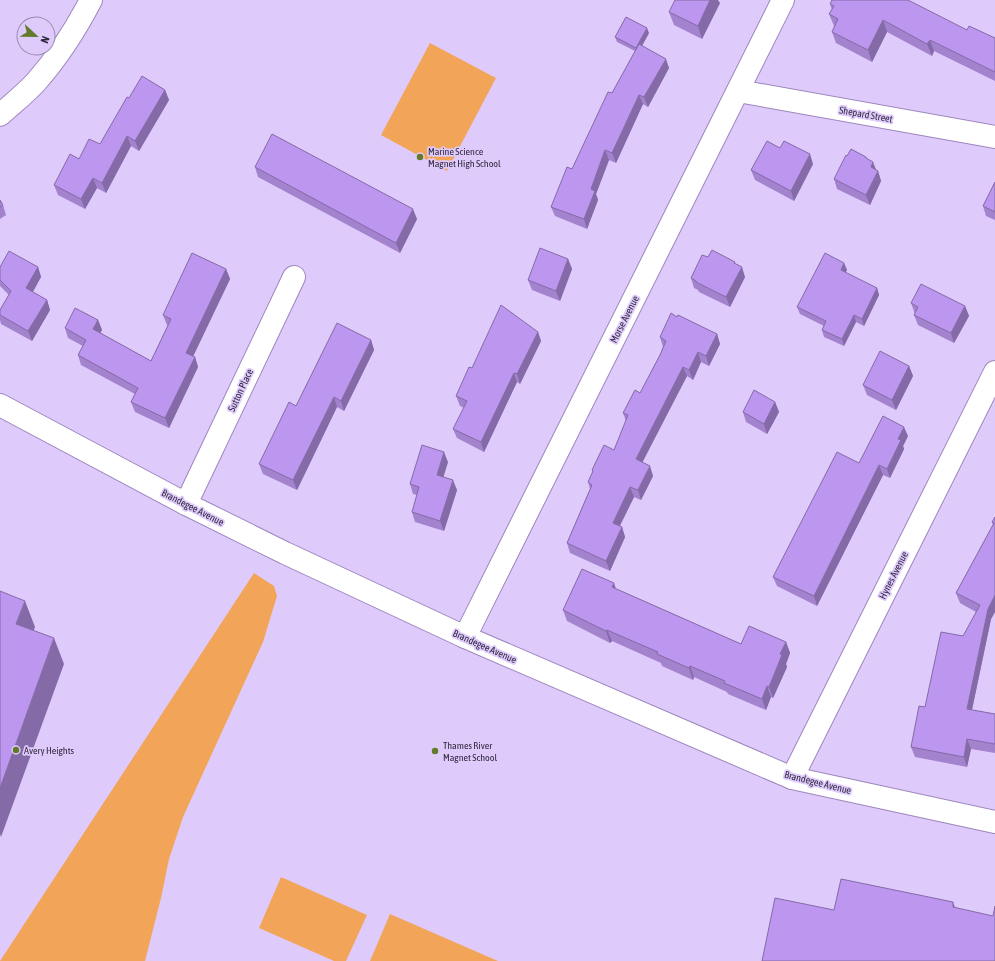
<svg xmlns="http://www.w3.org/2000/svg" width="995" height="961" viewBox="0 0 995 961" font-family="'Asap Condensed',sans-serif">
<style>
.green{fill:#f2a559}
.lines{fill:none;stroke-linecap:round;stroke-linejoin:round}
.minor-casing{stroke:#9d86bd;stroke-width:24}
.minor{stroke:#fff;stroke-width:22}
.wall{fill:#a382ce}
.shaded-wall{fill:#846aa7}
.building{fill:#bd97ef;stroke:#846aa7}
.poi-dot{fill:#647a2b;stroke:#decbfb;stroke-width:1.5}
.labels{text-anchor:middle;stroke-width:3.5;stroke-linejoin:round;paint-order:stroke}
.street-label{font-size:10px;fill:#32293f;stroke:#decbfb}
.poi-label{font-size:10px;fill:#32293f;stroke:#decbfb;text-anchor:start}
</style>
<rect width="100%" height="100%" fill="#decbfb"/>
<g class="green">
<path d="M430 43 496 78 447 171 381 135Z"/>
<path d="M254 573 274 586 277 596 263 642 183 817 169 859 161 898 145 961H0Z"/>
<path d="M281 877 367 915 346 961H334L259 928Z"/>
<path d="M390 914 498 961H370Z"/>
</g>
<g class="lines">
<defs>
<g id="minor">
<path d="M738 91 995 137"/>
<path d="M0 115C12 104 25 94 36 82 58 57 76 29 91 0"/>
<path d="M0 405 186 504 285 553 465 637 792 778 995 822"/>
<path d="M186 504 294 277"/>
<path d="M465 637 783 0"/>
<path d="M792 778 995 372"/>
</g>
</defs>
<use href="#minor" class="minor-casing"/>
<use href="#minor" class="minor"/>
</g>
<g class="wall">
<path d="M720 3 702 39 674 25 669 12Z"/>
<path d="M830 4 967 30 995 38V81L934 51 932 56 887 32 872 62 836 43 832 32 834 26 829 14 832 10Z"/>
<path d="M649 33 642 46 669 68 648 107 643 104 616 163 609 160 596 194 598 200 587 229 555 216 551 207 572 169 612 93 635 51 617 42 615 37Z"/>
<path d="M165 90 169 100 139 151 131 146 106 193 97 188 85 209 58 195 54 185 100 144 129 98Z"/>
<path d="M780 148 813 164 794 201 755 180 751 170Z"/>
<path d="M847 156 866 157 867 159 876 170 878 171 881 181 870 205 837 189 834 179Z"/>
<path d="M255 167 417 219 400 253 258 177Z"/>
<path d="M995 182V220L986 216 983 206Z"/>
<path d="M0 200 3 205 6 215 0 219Z"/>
<path d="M708 257 735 262 736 264 745 277 730 307 699 292 698 290 694 288 691 278Z"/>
<path d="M568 259 572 269 560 301 532 290 528 280Z"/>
<path d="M844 263 847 270 845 273 877 288 879 295 864 326 856 322 844 346 824 337 822 330 824 326 800 314 797 307Z"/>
<path d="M0 267H38L41 277 33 292 47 300 50 310 32 341 1 324 0 320V310L9 295 0 286Z"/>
<path d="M226 269 230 279 193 356 195 357 198 367 169 428 135 412 131 402 135 394 81 365 78 355 83 346 68 338 65 328 98 320 102 330 100 333 151 361 168 326 167 325 163 315Z"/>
<path d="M911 303 965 306 969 316 954 343 918 325 914 315 915 314Z"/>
<path d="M677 317 717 334 720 344 709 366 701 362 693 380 687 376 642 462 653 476 641 500 634 497 620 526 622 527 625 537 610 571 570 553 567 543 590 489 588 482 593 473 592 470 614 450 626 421 623 413 640 393 660 355 663 347 660 337Z"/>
<path d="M538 332 541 341 520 384 517 382 484 452 457 438 453 429 464 408 460 406 456 396 472 368Z"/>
<path d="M371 340 374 350 344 411 337 407 297 490 263 474 259 464 296 406Z"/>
<path d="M909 366 913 376 896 410 867 395 863 385Z"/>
<path d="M775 402 779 412 767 434 746 422 743 412Z"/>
<path d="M908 436 903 446 904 449 890 478 883 475 817 606 777 586 773 577 859 463Z"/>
<path d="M448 462 443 477 457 490 444 531 415 522 412 512 417 495 413 494 410 484Z"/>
<path d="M995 517V612L991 619 972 710 995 714V753L971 749 967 767 915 757 911 747 925 707 976 612 960 603 956 593 993 525 992 522Z"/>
<path d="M616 589 741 644 786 642 790 653 786 664 787 667 773 698 771 697 766 710 728 694 727 692 694 677 693 680 662 666 661 663 612 641 610 643 567 621 563 610Z"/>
</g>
<g class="shaded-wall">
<path d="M710 0H718L720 3 702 39 698 26Z"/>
<path d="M883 20 887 32 872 62 868 50Z"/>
<path d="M647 28 649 33 638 53 636 48Z"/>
<path d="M930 40 934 51 932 56 927 44Z"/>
<path d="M666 59 669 68 648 107 644 97Z"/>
<path d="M165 90 169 100 139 151 135 141Z"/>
<path d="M639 95 643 104 616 163 612 153Z"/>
<path d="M127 136 131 146 106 193 102 183Z"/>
<path d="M605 150 609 160 596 194 598 200 587 229 584 219 591 189Z"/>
<path d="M810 154 813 164 794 201 791 191Z"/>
<path d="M873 162 877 172 871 167Z"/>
<path d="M878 171 881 181 870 205 866 195Z"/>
<path d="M93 178 97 188 85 209 81 199Z"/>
<path d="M413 209 417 219 400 253 396 243Z"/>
<path d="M568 259 572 269 560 301 556 291Z"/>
<path d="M844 263 847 270 843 277 841 270Z"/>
<path d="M38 267 41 277 29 298 26 288Z"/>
<path d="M742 267 745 277 730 307 726 297Z"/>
<path d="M226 269 230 279 190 363 186 353Z"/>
<path d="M877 288 879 295 864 326 862 319Z"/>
<path d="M47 300 50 310 32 341 28 331Z"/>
<path d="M965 306 969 316 954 343 951 333Z"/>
<path d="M854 315 856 322 844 346 842 339Z"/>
<path d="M98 320 102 330 97 339 93 329Z"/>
<path d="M538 332 541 341 520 384 517 374Z"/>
<path d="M717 334 720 344 709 366 706 356Z"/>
<path d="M371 340 374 350 344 411 341 401Z"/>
<path d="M698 352 701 362 693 380 689 370Z"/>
<path d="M195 357 198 367 169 428 165 418Z"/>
<path d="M909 366 913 376 896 410 892 400Z"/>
<path d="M683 367 687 376 639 469 636 459Z"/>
<path d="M514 373 517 382 484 452 481 442Z"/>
<path d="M334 397 337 407 297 490 293 480Z"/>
<path d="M775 402 779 412 767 434 764 424Z"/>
<path d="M904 427 908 436 903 446 904 449 890 478 887 469 898 439Z"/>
<path d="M444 452 448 462 441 485 437 475Z"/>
<path d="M879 465 883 475 817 606 814 596Z"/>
<path d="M650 466 653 476 641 500 638 490Z"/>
<path d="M453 480 457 490 444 531 440 521Z"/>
<path d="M630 487 634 497 616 533 613 523Z"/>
<path d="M622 527 625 537 610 571 606 561Z"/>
<path d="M614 583 618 595 612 587Z"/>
<path d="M995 595V612L991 619 970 719 967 709 988 609Z"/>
<path d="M25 601 35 627 26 651 16 624Z"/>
<path d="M607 630 612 641 610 643 606 631Z"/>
<path d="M54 638 64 664 1 837 0 834V788Z"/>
<path d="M786 642 790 653 786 664 787 667 773 698 769 687 780 654Z"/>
<path d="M690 666 694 677 693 680 689 668Z"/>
<path d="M767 686 771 697 766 710 762 699Z"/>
<path d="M967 739 971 749 967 767 964 757Z"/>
<path d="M953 902 960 921 953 907Z"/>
</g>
<g class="building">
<path d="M675 0H710L698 26 669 12Z"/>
<path d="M832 0H908L967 30 969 26 995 38V72L930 40 927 44 883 20 868 50 832 32 838 19 829 14 834 6 830 4Z"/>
<path d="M626 17 647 28 636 48 615 37Z"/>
<path d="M639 44 666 59 644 97 639 95 612 153 605 150 591 189 595 191 584 219 551 207 567 167 572 169 608 92 612 93Z"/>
<path d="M142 76 165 90 135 141 127 136 102 183 93 178 81 199 54 185 70 154 79 159 89 139 100 144 127 97 129 98Z"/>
<path d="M272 134 413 209 396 243 255 167Z"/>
<path d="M767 141 780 148 784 141 810 154 791 191 751 170Z"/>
<path d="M851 149 866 157V158L873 162 871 167 878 171 866 195 834 179 846 155 847 156Z"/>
<path d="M995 182V212L983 206Z"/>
<path d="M0 200 3 205 0 207Z"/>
<path d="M540 248 568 259 556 291 528 280Z"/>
<path d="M712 250 735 262 734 263 742 267 726 297 696 282V281L691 278 702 255 708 257Z"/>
<path d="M9 251 38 267 26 288 47 300 28 331 0 315V310L11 291 0 280V267Z"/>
<path d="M192 253 226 269 186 353 195 357 165 418 131 402 138 388 78 355 86 340 65 328 75 308 98 320 93 329 151 361 171 319 163 315Z"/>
<path d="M825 253 844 263 841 270 877 288 862 319 854 315 842 339 822 330 826 321 797 307Z"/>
<path d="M921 284 965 306 951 333 914 315 918 307 911 303Z"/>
<path d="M501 305 538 332 517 374 514 373 481 442 453 429 467 401 456 396 469 367 472 368Z"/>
<path d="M671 313 677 317 678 315 717 334 706 356 698 352 689 370 683 367 636 459 650 466 638 490 630 487 613 523 622 527 606 561 567 543 592 485 588 482 593 471 592 470 604 445 614 450 628 415 623 413 635 390 640 393 660 355 666 341 660 337Z"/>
<path d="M337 323 371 340 341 401 334 397 293 480 259 464 289 402 296 406Z"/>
<path d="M880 351 909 366 892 400 863 385Z"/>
<path d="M754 390 775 402 764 424 743 412Z"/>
<path d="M883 416 904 427 898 439 901 440 887 469 879 465 814 596 773 577 837 452 859 463Z"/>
<path d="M422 445 444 452 437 475 453 480 440 521 412 512 419 487 410 484Z"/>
<path d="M995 517V595L988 609 967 709 995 714V744L967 739 964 757 911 747 919 706 925 707 941 632 963 636 980 605 956 593 994 523 992 522Z"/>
<path d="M582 569 614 583 612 587 741 644 749 626 786 642 780 654 782 655 769 687 767 686 762 699 724 683 725 681 690 666 689 668 657 654 658 652 607 630 606 631 563 610Z"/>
<path d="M0 591 25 601 16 624 54 638 0 788Z"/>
<path d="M841 879 953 902V907L993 916 995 906V961H762L775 898 834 910Z"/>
</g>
<g class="poi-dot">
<circle cx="420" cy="157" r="4"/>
<circle cx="16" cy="750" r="4"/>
<circle cx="435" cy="751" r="4"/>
</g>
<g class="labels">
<g class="street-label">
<text transform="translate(866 114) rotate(10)" y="4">Shepard Street</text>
<text transform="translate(624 319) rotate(-63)" y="4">Morse Avenue</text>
<text transform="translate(240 390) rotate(-65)" y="4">Sutton Place</text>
<text transform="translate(193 507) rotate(27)" y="4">Brandegee Avenue</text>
<text transform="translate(893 575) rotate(-63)" y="4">Hynes Avenue</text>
<text transform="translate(485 646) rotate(24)" y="4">Brandegee Avenue</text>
<text transform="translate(818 782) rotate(14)" y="4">Brandegee Avenue</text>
</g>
<g class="poi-label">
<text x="428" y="155">Marine Science<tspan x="428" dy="12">Magnet High School</tspan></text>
<text x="443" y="749">Thames River<tspan x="443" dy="12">Magnet School</tspan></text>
<text x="24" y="754">Avery Heights</text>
</g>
</g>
<g transform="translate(36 36) rotate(112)"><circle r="19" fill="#decbfb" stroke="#998ab0"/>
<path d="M0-3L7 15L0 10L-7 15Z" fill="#647a2b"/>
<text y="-6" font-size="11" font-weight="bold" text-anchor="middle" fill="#32293f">N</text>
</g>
</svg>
